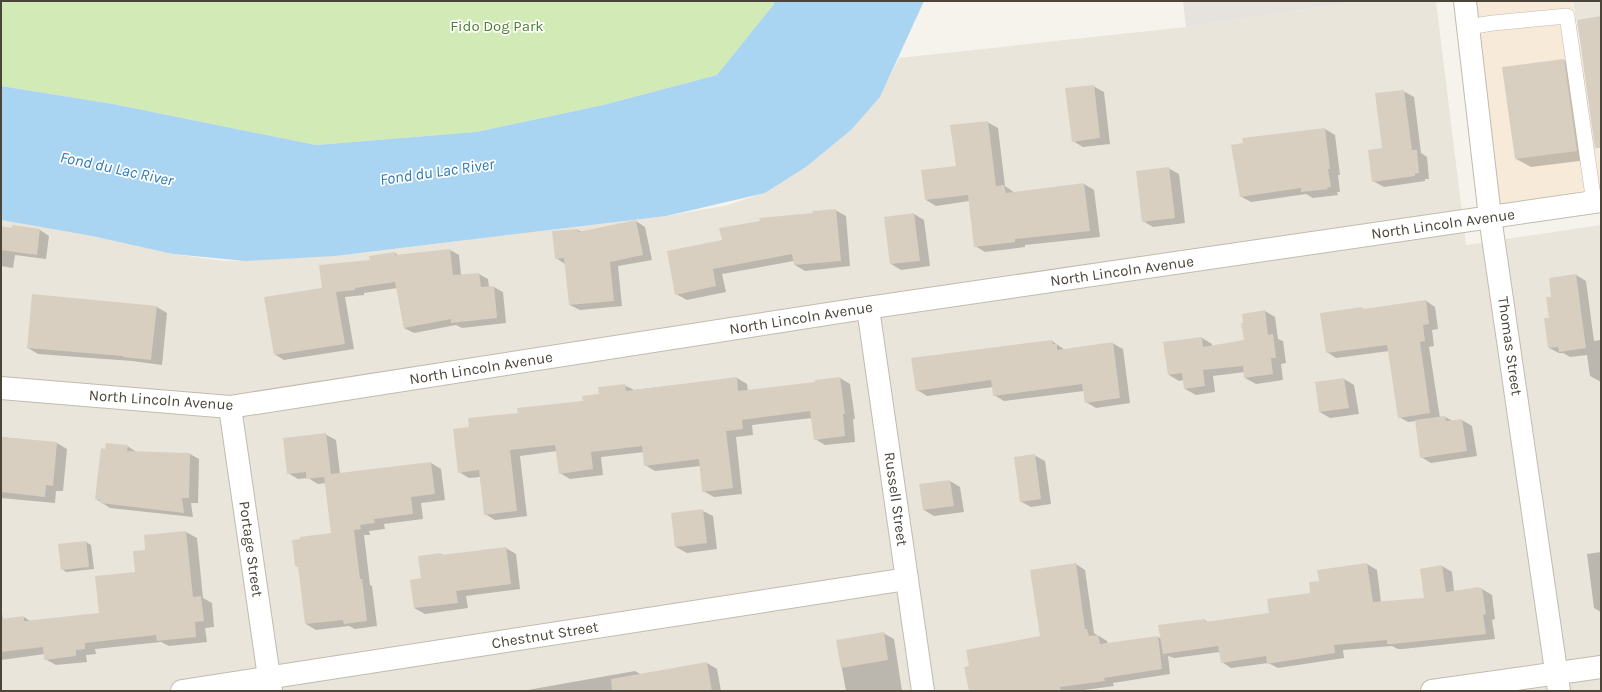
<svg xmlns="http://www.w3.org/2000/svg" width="1602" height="692" viewBox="0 0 1602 692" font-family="Karla,sans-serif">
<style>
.residential{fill:#eae5da}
.commercial{fill:#f7ead8}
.industrial{fill:#e6e2dd}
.green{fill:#d2eab5}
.water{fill:#a9d4f2}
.shadow{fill:#0003}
.building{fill:#d8cfc1}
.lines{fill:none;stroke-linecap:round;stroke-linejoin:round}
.lane-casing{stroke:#c2bbae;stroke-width:16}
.street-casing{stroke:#c2bbae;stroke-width:24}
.lane{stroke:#fff;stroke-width:15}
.street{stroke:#fff;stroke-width:22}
.labels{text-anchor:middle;stroke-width:3.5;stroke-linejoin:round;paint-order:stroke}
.park-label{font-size:15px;fill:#4a7f2a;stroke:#fff}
.street-label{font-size:15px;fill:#4b4439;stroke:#fff}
.water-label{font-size:16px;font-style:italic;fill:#2e7ab2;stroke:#fff}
</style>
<rect width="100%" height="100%" fill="#f6f3ec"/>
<g class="residential">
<path d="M1361 1H1436L1466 245 1601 225V691H1V220L92 236 173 254 223 261 335 256 666 216 724 206 765 193 806 167 851 130 879 98 899 58 1186 27Z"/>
<path d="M1573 1H1601V156Z"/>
</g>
<path class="commercial" d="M1465 1H1572L1601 164V201L1490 217Z"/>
<path class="industrial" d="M1183 1H1361L1186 27Z"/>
<path class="green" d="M1 1H773L774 4 717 75 603 105 476 132 316 145 113 104 1 86Z"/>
<path class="water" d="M773 1H924L880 97 851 130 806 167 765 193 666 216 335 256 246 261 173 254 92 236 1 220V86L113 104 316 145 476 132 603 105 717 75 774 4Z"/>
<g class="shadow">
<path d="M1564 60 1579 69 1587 160 1531 167 1516 159Z"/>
<path d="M1093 86 1104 92 1110 144 1083 147 1073 141Z"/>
<path d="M1403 91 1414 97 1421 153 1427 157 1429 179H1425V181L1384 187 1373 181 1383 149Z"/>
<path d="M987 122 998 128 1005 186 1015 193 1084 184 1094 190 1100 237 1025 245V247L985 252 975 246 969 201 936 206 926 200 957 166Z"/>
<path d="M1325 129 1335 135 1340 175H1338L1340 192H1337L1338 195 1313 198 1306 194 1251 202 1240 196Z"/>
<path d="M1168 168 1179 174 1185 223 1153 227 1143 221Z"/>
<path d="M835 210 846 216 850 266 805 271 795 265 794 261 722 274 726 292 687 300 676 294 723 241 761 222Z"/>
<path d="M914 214 924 220 930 266 901 270 891 264Z"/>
<path d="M636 221 645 227 652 260 618 266 622 306 580 310 570 305 565 264 556 258 578 230 582 232Z"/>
<path d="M13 226 40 230 49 236 46 259 15 255 13 268 1 266V227L13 229Z"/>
<path d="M450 250 459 255 461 275 479 274 488 279 489 287H494L503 292 506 323 462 328 456 325 414 333 404 328 397 288 364 293V295L345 297 354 349 284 360 274 354 323 289 371 261 395 253 398 255Z"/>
<path d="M1576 275 1586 281 1594 341 1601 340V382L1590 376 1587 355 1570 357 1563 353H1559L1549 348 1552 297Z"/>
<path d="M1426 301 1435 307 1438 329 1432 330 1434 346 1429 347 1440 418 1445 417 1453 421 1462 420 1472 426 1477 456 1431 463 1421 457 1416 421 1408 422 1399 417 1389 351 1336 358 1327 352 1362 308 1365 310Z"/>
<path d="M157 307 167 313 162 365 132 361 38 354 28 348Z"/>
<path d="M1265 311 1275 317 1278 339 1283 341 1286 363 1281 364 1283 380 1256 384 1245 378V372L1213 376 1215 392 1196 395 1185 389 1184 380 1179 381 1169 375 1202 338 1212 344V346L1245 341Z"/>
<path d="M1052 341 1065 350 1112 343 1123 349 1130 403 1096 408 1086 402 1084 391 1004 401 994 395 993 387 927 396 917 390Z"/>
<path d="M737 378 747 384 748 391 816 383V381L840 378 850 384 855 419H853L855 442 825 445 815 439 812 418 752 425 753 435 736 437 742 494 714 497 703 491 700 466 655 471 645 465 644 452 601 457 603 475 570 479 560 473 557 451 520 456 527 516 495 520 485 514 480 477 469 478 459 472 470 428 519 413 584 401 624 385 634 390Z"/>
<path d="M1344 379 1354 385 1359 414 1330 418 1320 412 1316 383Z"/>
<path d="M325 434 336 440 340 474 431 463 441 469 445 500 421 503 423 519 384 524 385 529 369 531 370 535H364L370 585 372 586 377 626 355 629 349 626 316 630 306 624 299 567 296 566 332 534 326 483 318 484 308 478 298 479 288 473Z"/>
<path d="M1 437 57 443 67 449 63 491H56L55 503 1 498Z"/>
<path d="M127 446 137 452 190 454 199 459 198 503H191L193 517 110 508 96 499 106 450Z"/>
<path d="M1034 455 1045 461 1051 504 1031 507 1020 501Z"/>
<path d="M950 481 960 487 964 512 934 516 924 510 921 485Z"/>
<path d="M703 511 713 516 717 549 687 553 676 547Z"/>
<path d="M186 532 197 538 203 598 212 603 214 627 205 628 207 642 169 646 161 642 95 649 96 654 86 655 87 662 56 665 45 659V654L1 660V607L3 620 24 617 30 621 100 614 136 573 146 551Z"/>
<path d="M86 542 91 545 94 569 66 572 62 569 59 545Z"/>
<path d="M506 548 516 554 520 589 466 596 468 608 425 614 414 608 441 554 444 556Z"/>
<path d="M1601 552V612L1594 608 1587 554Z"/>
<path d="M1076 564 1085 570 1094 633 1107 641 1108 644 1158 637 1162 639 1204 620 1210 623 1270 614 1311 594 1320 581 1367 564 1377 570 1381 602 1425 599 1421 569 1442 566 1452 572 1454 591 1482 589 1492 595 1495 619 1492 620 1495 639 1403 649H1398L1392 646 1343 650 1344 658 1278 668 1268 663 1231 668 1222 662 1220 652 1174 658 1168 656 1170 674 1113 683 1114 686 1077 691H970L1041 637Z"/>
<path d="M883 633 894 639 902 691H846L837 641Z"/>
<path d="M707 663 717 669 721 691H522L635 671 642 675Z"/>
</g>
<g class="building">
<path d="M1601 16V148H1595L1577 20Z"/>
<path d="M1564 59 1577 151 1515 159 1502 67Z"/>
<path d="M1094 85 1100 138 1072 142 1065 88Z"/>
<path d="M1404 90 1412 150H1417L1419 173 1415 174V176L1372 182 1368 150 1382 148 1375 93Z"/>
<path d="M988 121 996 186 1004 185 1006 193 1084 183 1090 231 1015 239V242L974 247 968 195 925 200 921 170 956 166 950 125Z"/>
<path d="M1325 128 1330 169H1328L1331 187H1327L1328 189 1301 192V188L1240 197 1231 145 1243 143 1242 138Z"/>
<path d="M1169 167 1175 218 1142 222 1136 171Z"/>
<path d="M836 209 841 261 794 265 792 254 713 269 716 286 675 295 667 251 722 240 719 228 760 221 759 218 813 213 812 211Z"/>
<path d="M914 213 920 261 890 264 884 217Z"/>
<path d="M636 220 643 255 610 262 614 301 569 305 564 258 555 259 552 231 578 229V232Z"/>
<path d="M12 225 40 229 37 255 1 250V226L12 228Z"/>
<path d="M450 249 453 275 479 273 481 287 494 286 497 318 451 323V319L404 328 395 282 355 288V290L336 292 345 344 274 355 264 297 322 288 319 265 370 260 369 256 395 252V255Z"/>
<path d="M1576 274 1586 348 1559 352 1558 347 1548 348 1544 318H1549L1546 297H1551L1549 278Z"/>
<path d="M32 294 157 306 151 360 123 357V356L27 348Z"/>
<path d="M1426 300 1429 324 1423 325 1425 341 1420 342 1430 413 1398 418 1387 345 1326 353 1320 313 1362 307 1363 309Z"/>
<path d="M1265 310 1268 335 1273 334 1276 358H1271L1273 374 1244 378 1243 366 1203 370 1205 386 1184 389 1182 373 1168 375 1163 342 1202 337 1203 347 1244 340 1241 323H1243L1242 314Z"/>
<path d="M1052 340 1053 344H1057V350L1113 342 1120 398 1085 403 1082 384 993 396 991 380 916 391 911 358Z"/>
<path d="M737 377 738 391 815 382V380L840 377 845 414H843L845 436 814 440 810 411 742 420 743 429 726 431 733 488 702 492 699 459 644 466 642 446 591 452 593 469 559 474 555 445 510 450 517 511 484 515 479 470 458 473 453 429 469 427 468 418 518 413 517 408 583 401 582 396 599 394 598 387 625 384 626 391Z"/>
<path d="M1344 378 1349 408 1319 412 1315 382Z"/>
<path d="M1445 416 1446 421 1462 419 1467 451 1420 458 1415 420Z"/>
<path d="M326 433 331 474 431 462 435 494 411 497 413 514 374 519 375 523 360 525 361 529 354 530 360 579H362L367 621 344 624 343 620 305 624 298 566H295L292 540 300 539V537L331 533 324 477 306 479V472L287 474 283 438Z"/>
<path d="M1 437 57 442 53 486 46 485 45 497 1 492Z"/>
<path d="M106 443 128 445 127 451 190 453 189 498H182L184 513 100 503V500L95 499 101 448 105 449Z"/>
<path d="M1035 454 1041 499 1020 502 1014 457Z"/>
<path d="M950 480 954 506 923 510 919 484Z"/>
<path d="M703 509 707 543 675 547 671 513Z"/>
<path d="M186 531 193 597 201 596 204 621 195 622 196 637 157 641 156 635 85 643V649L76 650V656L44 660 43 647 1 652V619L24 616V621L99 613 95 576 135 572 133 551 145 550 144 535Z"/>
<path d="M86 541 89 567 61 570 58 544Z"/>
<path d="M506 547 511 584 456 591 458 603 414 608 410 580 421 578 418 556 441 553V555Z"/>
<path d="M1076 563 1085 629H1087L1089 636 1098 635 1100 644 1158 636 1162 669 1104 678 1105 681 1060 687 1061 691H969L964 667 969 666 966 650 1040 636 1030 570Z"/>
<path d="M1367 563 1373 602 1424 598 1420 569 1442 565 1446 592 1479 587V588H1482L1486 614 1483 615 1486 634 1393 644H1387V640L1334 645 1335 653 1267 664 1266 656 1221 663 1218 646 1163 654 1158 625 1205 619V622L1269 613 1267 599 1310 593 1309 582 1319 581 1317 570Z"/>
<path d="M884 632 888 660 841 668 836 640Z"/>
<path d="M707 662 712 691H612L611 679Z"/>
</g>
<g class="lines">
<defs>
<path id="lane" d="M1468 27 1493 23 1567 16 1594 203"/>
<g id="street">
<path d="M1465 1 1490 217 1559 691"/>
<path d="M868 308 923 691"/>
<path d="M1 388 230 407 853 310 1601 201"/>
<path d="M230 407 271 691"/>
<path d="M182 691 907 579"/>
<path d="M1432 691 1601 667"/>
</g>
</defs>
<use href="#lane" class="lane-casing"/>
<use href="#street" class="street-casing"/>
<use href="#lane" class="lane"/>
<use href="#street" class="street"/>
</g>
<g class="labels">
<g class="park-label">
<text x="497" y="31">Fido Dog Park</text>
</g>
<g class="street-label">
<text transform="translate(1443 224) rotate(-8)" y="5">North Lincoln Avenue</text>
<text transform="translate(1122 271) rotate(-8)" y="5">North Lincoln Avenue</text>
<text transform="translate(801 318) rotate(-9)" y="5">North Lincoln Avenue</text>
<text transform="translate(1510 346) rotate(82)" y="5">Thomas Street</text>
<text transform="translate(481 368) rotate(-9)" y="5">North Lincoln Avenue</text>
<text transform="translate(161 400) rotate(4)" y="5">North Lincoln Avenue</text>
<text transform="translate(896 499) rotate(82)" y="5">Russell Street</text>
<text transform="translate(251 549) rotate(82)" y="5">Portage Street</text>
<text transform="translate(545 635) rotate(-9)" y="5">Chestnut Street</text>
</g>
<g class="water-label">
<text transform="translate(117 168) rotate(12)" y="6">Fond du Lac River</text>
<text transform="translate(437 171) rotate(-8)" y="6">Fond du Lac River</text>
</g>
</g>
<rect width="1602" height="692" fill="none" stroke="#4b4439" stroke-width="4"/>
</svg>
